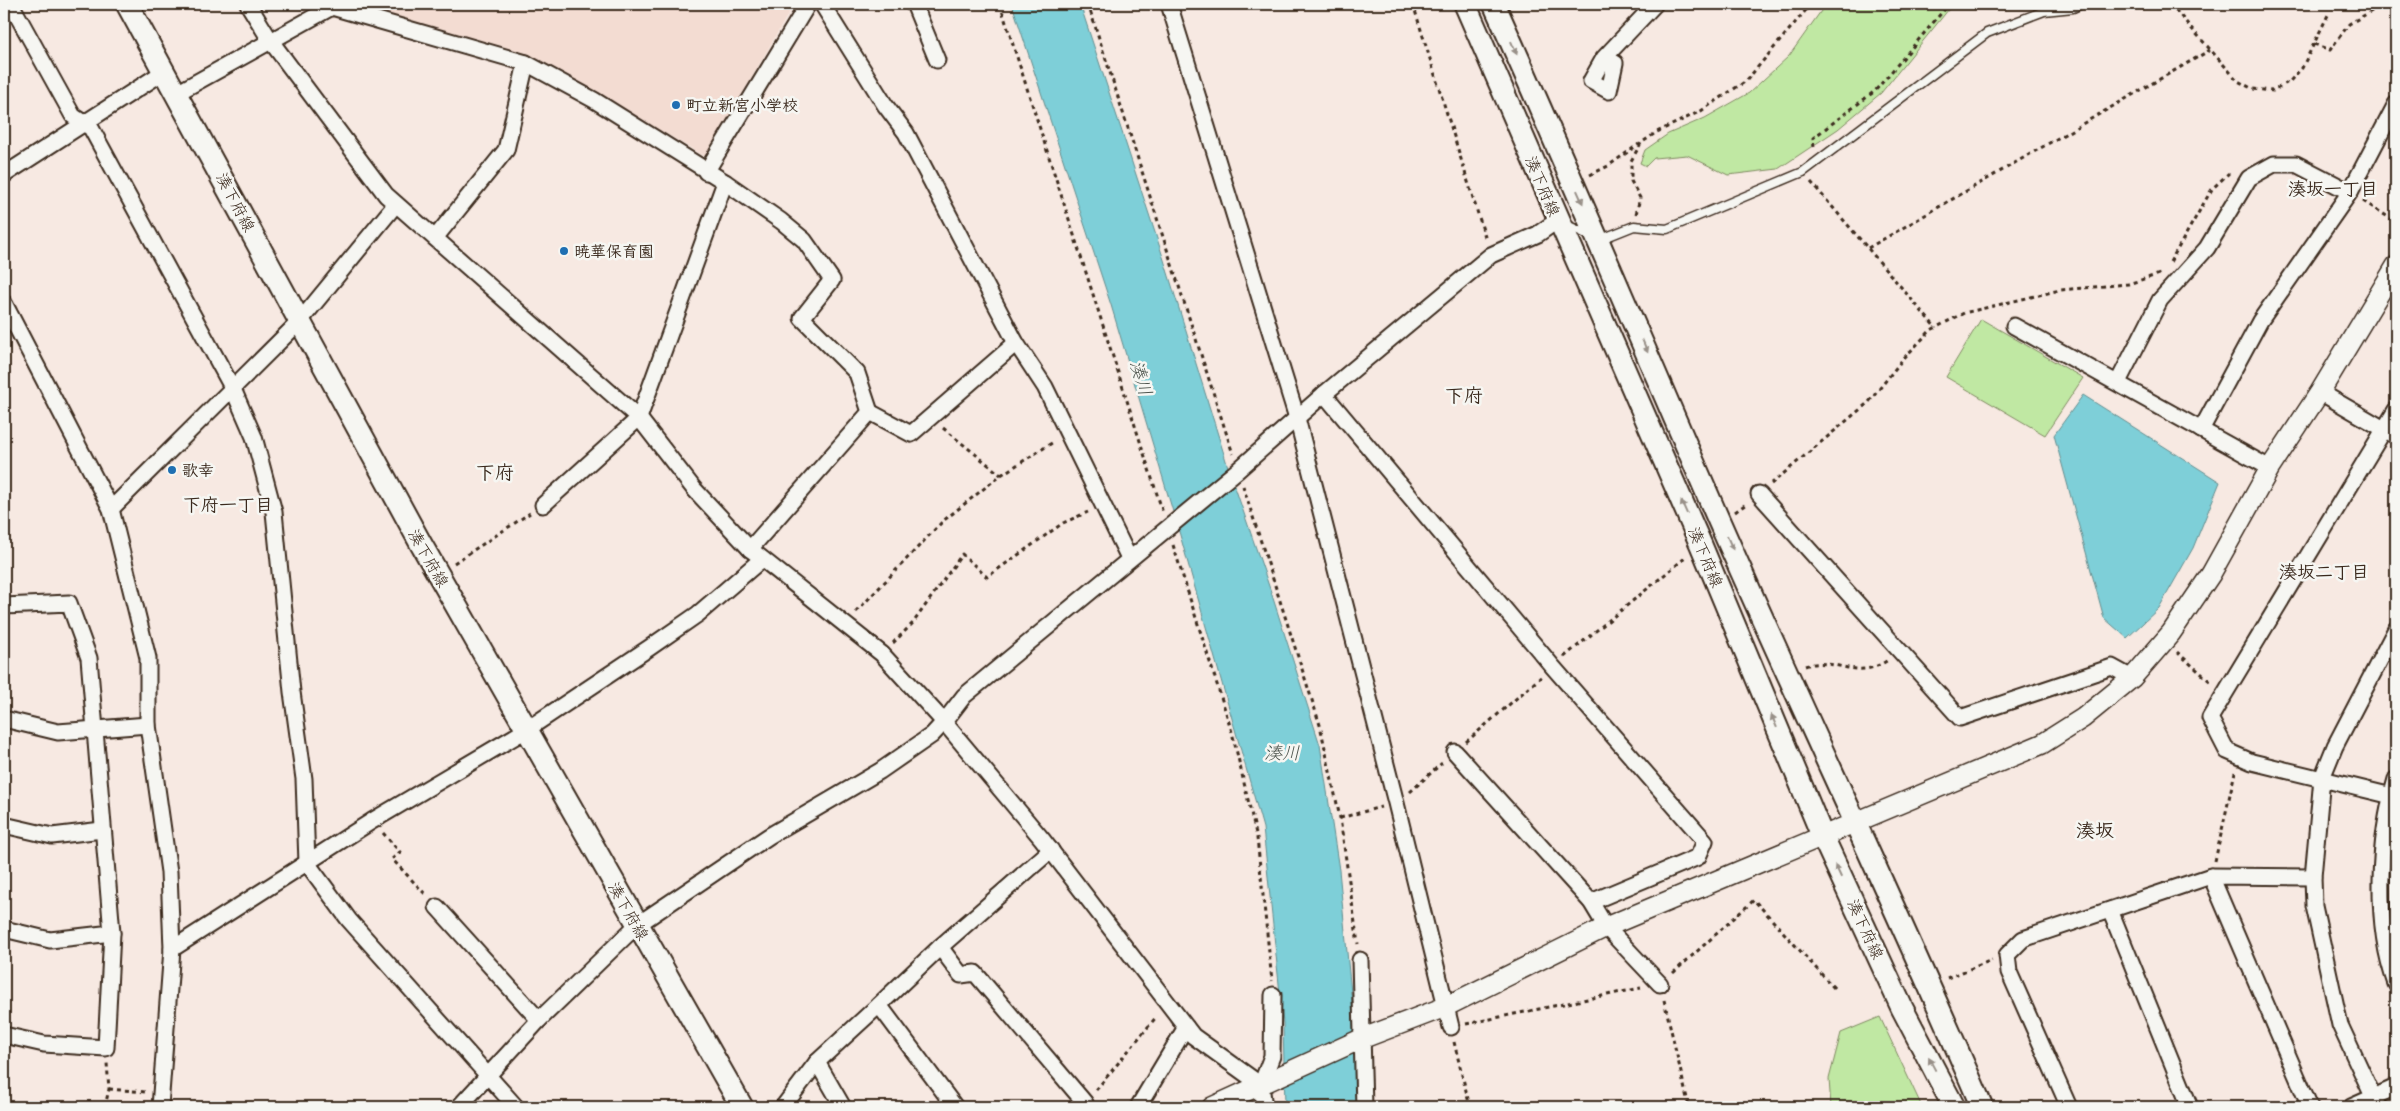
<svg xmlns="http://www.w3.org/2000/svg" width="2400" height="1111" viewBox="0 0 2400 1111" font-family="Kalam,'Klee One',sans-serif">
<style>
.built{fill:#f3dcd2}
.green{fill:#c0e8a3;stroke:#7e8960}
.water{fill:#7ecfd8;stroke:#638d8e}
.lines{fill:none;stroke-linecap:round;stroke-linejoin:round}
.service-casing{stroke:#3b2a1e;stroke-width:11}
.minor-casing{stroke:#3b2a1e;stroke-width:19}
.tertiary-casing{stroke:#3b2a1e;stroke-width:22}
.secondary-casing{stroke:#3b2a1e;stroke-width:25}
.path{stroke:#3b2a1e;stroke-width:3;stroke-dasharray:4 4;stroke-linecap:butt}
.service{stroke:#f6f6f2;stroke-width:8}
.minor{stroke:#f6f6f2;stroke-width:15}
.tertiary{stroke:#f6f6f2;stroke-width:19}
.secondary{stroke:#f6f6f2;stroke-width:21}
.oneway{fill:#989088}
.poi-dot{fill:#1f6fb2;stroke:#f6f6f2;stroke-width:2}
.labels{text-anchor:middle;stroke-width:5;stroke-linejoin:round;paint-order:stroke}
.poi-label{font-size:16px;font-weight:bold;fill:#3b2a1e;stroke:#f6f6f2;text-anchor:start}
.street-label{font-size:16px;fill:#3b2a1e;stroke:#f6f6f2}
.neighbourhood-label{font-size:18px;font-weight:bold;fill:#3b2a1e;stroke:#f6f6f2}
.water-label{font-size:18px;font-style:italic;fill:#4c534c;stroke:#f6f6f2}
.quarter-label{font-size:19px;font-weight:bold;fill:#3b2a1e;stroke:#f6f6f2}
</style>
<rect width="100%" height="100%" fill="#f7e9e2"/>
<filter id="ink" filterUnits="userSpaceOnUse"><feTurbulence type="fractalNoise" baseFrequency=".02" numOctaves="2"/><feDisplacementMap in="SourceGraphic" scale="10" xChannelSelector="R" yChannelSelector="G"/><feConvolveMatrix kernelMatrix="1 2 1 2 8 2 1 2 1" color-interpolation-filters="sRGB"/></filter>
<g filter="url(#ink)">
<path class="built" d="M350 4H794L706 157 527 53Z"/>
<g class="green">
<path d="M1826 4H1953L1881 93 1838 129 1778 169 1728 175 1687 155 1654 158 1646 166 1640 163 1645 150 1668 134 1705 118 1749 93 1789 56Z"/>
<path d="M1981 319 2083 378 2045 435 1946 377Z"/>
<path d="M1880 1017 1922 1107H1831L1829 1079 1841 1033Z"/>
</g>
<g class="water">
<path d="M1012 4H1080L1164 260 1227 464 1271 592 1320 745 1339 870 1353 1014 1356 1107H1285L1283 1023 1263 828 1180 535 1111 305Z"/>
<path d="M2083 395 2220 482 2193 548 2159 608 2127 638 2104 618 2054 435Z"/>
</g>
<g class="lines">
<defs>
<path id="service" d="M1567 225 1599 240 1634 226 1667 229 1803 172 1987 33 2044 11 2073 8 2081 4"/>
<g id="minor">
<path d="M11 4 73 116 91 128 233 389 254 437 274 512 292 692 304 779 307 863 349 920 516 1107"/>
<path d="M248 4 270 40 386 195 639 418 694 489 750 549 882 654 944 722 1042 839 1193 1036 1261 1085"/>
<path d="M822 4 885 105 906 133 1016 343 1045 387 1129 558"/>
<path d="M914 4 937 60"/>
<path d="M1169 4 1297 418 1396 803 1451 1027"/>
<path d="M332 7 526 63 594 100 725 182 781 221 804 240 832 280 802 318 857 373 870 412 750 549"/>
<path d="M1604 58 1615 63 1609 91 1591 81 1604 58 1655 4"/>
<path d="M177 93 332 7 333 4"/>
<path d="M706 172 808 4"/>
<path d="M4 175 165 71"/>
<path d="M435 238 506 150 526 63"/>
<path d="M4 303 111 509 148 658V725L169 872 172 949 160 1107"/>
<path d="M2014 326 2270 468"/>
<path d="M2118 382 2160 300 2207 248 2249 178 2274 164H2296L2350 192"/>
<path d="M2320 392 2396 436"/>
<path d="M1324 394 1553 667 1705 841 1698 857 1591 902"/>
<path d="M2396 410 2210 718 2227 751 2252 762 2396 797"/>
<path d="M870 412 911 434 1016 343"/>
<path d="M2201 430 2260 321 2350 192 2396 104"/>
<path d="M1759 494 1960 718 2112 667 2132 678"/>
<path d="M543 505 639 418 725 182"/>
<path d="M111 509 300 321 396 204"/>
<path d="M4 606 69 603 89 658 112 933 106 1048 44 1044 4 1035"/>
<path d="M4 719 58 732 148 725"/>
<path d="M1455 752 1591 902 1606 927 1660 984"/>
<path d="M2396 779C2378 840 2374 924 2396 984"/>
<path d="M4 825 52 836 102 830"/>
<path d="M2211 876 2310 1107"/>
<path d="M437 907 539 1020"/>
<path d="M2110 910 2190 1107"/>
<path d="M4 929 50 940 112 933"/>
<path d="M940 947 1051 850"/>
<path d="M172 949 372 821 526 730 649 648 698 614 762 559"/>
<path d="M1360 960 1364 1107"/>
<path d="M459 1107 539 1020 637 925 769 836 880 771 932 735 944 722 964 696 1238 470 1324 394 1491 255 1538 234 1558 220"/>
<path d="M783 1107 817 1062"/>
<path d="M843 1107 817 1062 879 1005"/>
<path d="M955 1107 879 1005 940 947 961 975 975 973 1085 1103"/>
<path d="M1138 1107 1186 1027"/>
<path d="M1264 1107 1261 1085 1272 1056 1273 995"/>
<path d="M2069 1107 2009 972 2007 955 2023 939 2211 876 2313 877"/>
<path d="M2351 1107 2396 1087"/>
<path d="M2378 1107 2340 1025 2314 906 2313 877 2322 778 2335 746 2396 629"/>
</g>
<path id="tertiary" d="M1212 1107 1361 1039 1445 1007 1606 927 2042 744 2083 718 2132 678 2171 633 2211 574 2270 468 2320 392 2396 266"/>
<g id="secondary">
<path d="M127 4 421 544 742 1107"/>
<path d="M1465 4 1701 545 1822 835 1902 1008 1954 1107"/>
<path d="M1494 4C1571 175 1644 348 1719 521 1805 717 1898 910 1982 1107"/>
</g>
</defs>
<use href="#service" class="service-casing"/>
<use href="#minor" class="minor-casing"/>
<use href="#tertiary" class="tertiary-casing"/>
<use href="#secondary" class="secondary-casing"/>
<g class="path">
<path d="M1000 4 1163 513"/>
<path d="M1088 4 1233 454"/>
<path d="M1413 4 1486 240"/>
<path d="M2170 4 2238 81 2253 89 2273 91 2290 81 2302 68 2328 15"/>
<path d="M2314 44 2330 50 2349 24 2384 4"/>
<path d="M1814 147 1813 138 1875 91 1949 4"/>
<path d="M1590 175 1608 166 1639 144"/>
<path d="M1811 182 1936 328"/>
<path d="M2363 201 2396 222"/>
<path d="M1636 214 1640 198 1631 181V161L1641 143 1657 132 1701 111 1746 81 1811 4"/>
<path d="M1868 248 2210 50"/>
<path d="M2170 262 2212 189 2229 173"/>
<path d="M943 428 1001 475"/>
<path d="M1771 484 1869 402 1902 360 1931 330 1964 313 2060 290 2128 284 2160 274"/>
<path d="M1243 486 1320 725 1340 818 1358 944"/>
<path d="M1735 512 1746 504"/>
<path d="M1173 545 1232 732 1257 838 1272 981"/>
<path d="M454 563 530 513"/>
<path d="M856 612 943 521 1001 475 1055 441"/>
<path d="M893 643 913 623 962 554 987 577 1063 523 1088 512"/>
<path d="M2177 652 2212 683"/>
<path d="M1564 657 1685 558"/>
<path d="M1805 666C1835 656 1857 682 1888 660"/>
<path d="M1466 742 1541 677"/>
<path d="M1410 792 1442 763"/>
<path d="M1340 818 1381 807"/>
<path d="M383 833 400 852 392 859 427 896"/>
<path d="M2215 861 2235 772"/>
<path d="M1673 973 1754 900 1834 988"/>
<path d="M1947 978 1992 960"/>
<path d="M1664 1000 1689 1107"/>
<path d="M1466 1024 1641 988"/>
<path d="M1454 1042 1470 1107"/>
<path d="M109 1089 146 1092"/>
<path d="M1096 1090 1157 1016"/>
<path d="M105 1107 109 1089 107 1063"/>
</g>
<use href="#service" class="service"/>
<use href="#minor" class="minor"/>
<use href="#tertiary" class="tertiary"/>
<use href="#secondary" class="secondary"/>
</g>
<defs><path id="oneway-solid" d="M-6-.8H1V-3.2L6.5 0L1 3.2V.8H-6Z" transform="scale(1.25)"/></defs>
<g class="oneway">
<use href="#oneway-solid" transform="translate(1514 48) rotate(66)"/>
<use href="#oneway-solid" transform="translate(1580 197) rotate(66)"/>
<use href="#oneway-solid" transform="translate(1645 346) rotate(67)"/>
<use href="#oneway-solid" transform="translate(1684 507) rotate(-114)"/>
<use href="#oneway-solid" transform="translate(1730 543) rotate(66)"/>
<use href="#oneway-solid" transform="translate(1774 721) rotate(-113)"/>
<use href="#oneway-solid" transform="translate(1838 871) rotate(-115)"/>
<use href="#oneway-solid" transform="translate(1932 1064) rotate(-118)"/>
</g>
</g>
<g class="poi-dot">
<circle cx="676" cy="105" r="5"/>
<circle cx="564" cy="251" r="5"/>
<circle cx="172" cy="470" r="5"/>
</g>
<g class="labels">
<g class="poi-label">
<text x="686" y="111">町立新宮小学校</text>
<text x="574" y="257">暁華保育園</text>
<text x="182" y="476">歌幸</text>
</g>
<g class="street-label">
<text transform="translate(1543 186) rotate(67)" y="6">湊下府線</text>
<text transform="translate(236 202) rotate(62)" y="6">湊下府線</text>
<text transform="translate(1706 557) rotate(67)" y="6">湊下府線</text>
<text transform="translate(429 558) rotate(60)" y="6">湊下府線</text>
<text transform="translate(629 911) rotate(60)" y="6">湊下府線</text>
<text transform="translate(1866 929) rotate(65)" y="6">湊下府線</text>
</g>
<g class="neighbourhood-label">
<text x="2333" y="195">湊坂一丁目</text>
<text x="228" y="511">下府一丁目</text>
<text x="2324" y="578">湊坂二丁目</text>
</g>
<g class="water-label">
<text transform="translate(1141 378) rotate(73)" y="6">湊川</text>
<text x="1282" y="759">湊川</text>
</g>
<g class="quarter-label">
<text x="1464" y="402">下府</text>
<text x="495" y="479">下府</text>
<text x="2095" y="837">湊坂</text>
</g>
</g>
<rect width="2400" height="1111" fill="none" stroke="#f6f6f2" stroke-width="20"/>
<rect x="10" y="10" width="2380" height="1091" fill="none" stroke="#3b2a1e" stroke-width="2" filter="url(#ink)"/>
</svg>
